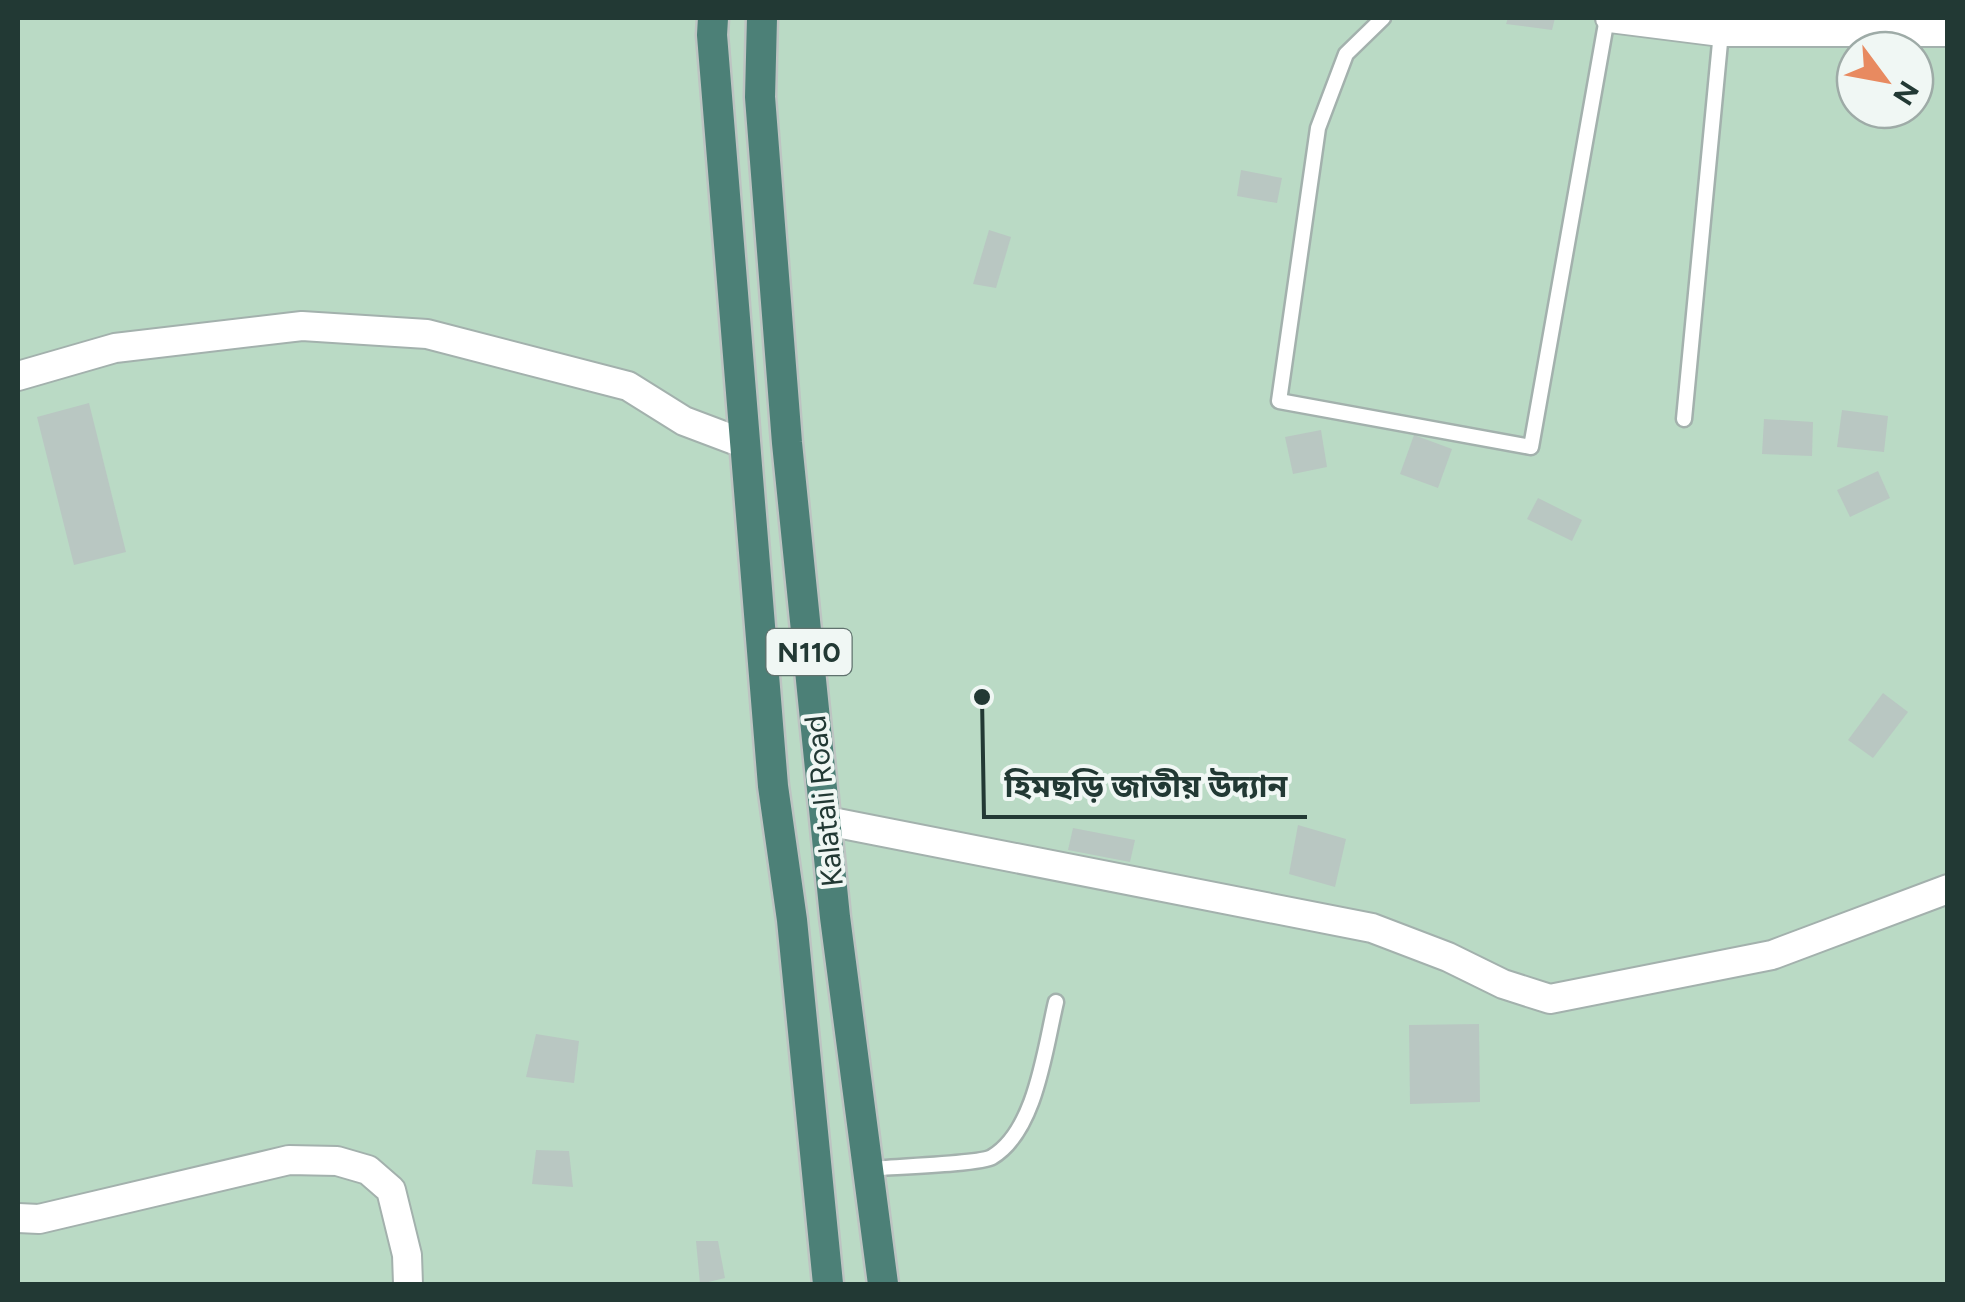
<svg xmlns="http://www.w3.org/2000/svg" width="1965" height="1302" viewBox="0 0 1965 1302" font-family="Figtree,'Noto Sans Bengali',sans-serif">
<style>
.green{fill:#badac5;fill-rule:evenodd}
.building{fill:#b9c7c2}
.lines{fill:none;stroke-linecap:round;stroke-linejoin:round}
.service-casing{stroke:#a3b1ad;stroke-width:19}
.minor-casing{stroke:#a3b1ad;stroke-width:32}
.trunk-casing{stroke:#bdc4c2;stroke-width:35}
.service{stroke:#fff;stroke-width:14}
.minor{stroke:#fff;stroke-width:28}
.trunk{stroke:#4c8077;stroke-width:30}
.labels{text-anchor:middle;stroke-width:8;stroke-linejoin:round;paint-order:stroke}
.shield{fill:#f0f7f4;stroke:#60726e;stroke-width:2.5}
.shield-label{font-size:28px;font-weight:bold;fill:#223934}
.street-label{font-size:30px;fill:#223934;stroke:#f0f7f4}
.leader{fill:none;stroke:#223934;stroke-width:4}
.callout-dot{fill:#223934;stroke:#f0f7f4;stroke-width:4}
.callout-label{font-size:32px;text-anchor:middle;font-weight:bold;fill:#223934;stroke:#f0f7f4;stroke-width:8;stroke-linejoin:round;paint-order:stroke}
</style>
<rect width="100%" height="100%" fill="#e0eae6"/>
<path class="green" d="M18 18H1947V1284H18ZM1855 50H1915V110H1855Z"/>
<g class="building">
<path d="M1508 18H1555L1552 30 1506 24Z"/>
<path d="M1241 170 1282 178 1277 203 1237 196Z"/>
<path d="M989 230 1011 237 996 288 973 284Z"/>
<path d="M89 403 126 552 74 565 37 417Z"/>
<path d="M1842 410 1888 416 1884 452 1837 447Z"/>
<path d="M1764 419 1813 422 1812 456 1762 454Z"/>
<path d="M1321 430 1327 467 1293 474 1285 437Z"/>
<path d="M1414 435 1452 449 1438 488 1400 474Z"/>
<path d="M1878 471 1890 498 1850 517 1837 490Z"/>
<path d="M1538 498 1582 520 1572 541 1527 519Z"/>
<path d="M1883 693 1908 712 1873 758 1848 740Z"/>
<path d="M1298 825 1346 839 1335 887 1289 874Z"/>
<path d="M1073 828 1135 840 1130 862 1068 850Z"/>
<path d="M1479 1024 1480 1102 1410 1104 1409 1025Z"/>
<path d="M536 1034 579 1041 574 1083 526 1077Z"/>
<path d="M536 1150 569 1151 573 1187 532 1184Z"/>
<path d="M696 1241H718L725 1278 700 1284Z"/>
</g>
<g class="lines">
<defs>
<g id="service">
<path d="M1383 18 1346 54 1318 128 1279 401 1531 447 1607 18"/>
<path d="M1684 419 1721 32"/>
<path d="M868 1169C888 1167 981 1164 992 1157 1036 1131 1045 1048 1056 1002"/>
</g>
<g id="minor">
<path d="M1610 18 1721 32H1948"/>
<path d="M18 376 115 348 302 326 427 334 628 386 684 421 745 444"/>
<path d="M827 821 1372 928 1448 957 1503 984 1550 999 1772 955 1948 889"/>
<path d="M18 1218 39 1219 289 1160 337 1161 368 1170 391 1190 407 1255 408 1284"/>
</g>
<g id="trunk">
<path d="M713 18 712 35 773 786 792 920 828 1284"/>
<path d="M762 18 760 97 787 443 835 917 883 1284"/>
</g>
</defs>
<use href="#service" class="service-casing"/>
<use href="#minor" class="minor-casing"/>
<use href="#trunk" class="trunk-casing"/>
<use href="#service" class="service"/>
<use href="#minor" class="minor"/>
<use href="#trunk" class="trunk"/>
</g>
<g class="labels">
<rect class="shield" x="766.5" y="629" width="85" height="46" rx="8"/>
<g class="shield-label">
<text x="809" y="662">N110</text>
</g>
<g class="street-label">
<text transform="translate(824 801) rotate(-96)" y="10">Kalatali Road</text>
</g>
</g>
<path class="leader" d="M982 697L984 817H1307"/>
<circle class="callout-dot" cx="982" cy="697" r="10"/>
<g class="callout-label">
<text x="1146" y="797">হিমছড়ি জাতীয় উদ্যান</text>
</g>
<rect width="1965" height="1302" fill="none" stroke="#223934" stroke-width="40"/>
<g transform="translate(1885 80) rotate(122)"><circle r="48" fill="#f0f7f4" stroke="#9eaba7" stroke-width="2.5"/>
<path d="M0-8L18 38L0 25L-18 38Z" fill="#e88a60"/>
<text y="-15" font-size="28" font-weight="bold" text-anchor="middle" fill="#223934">N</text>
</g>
</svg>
